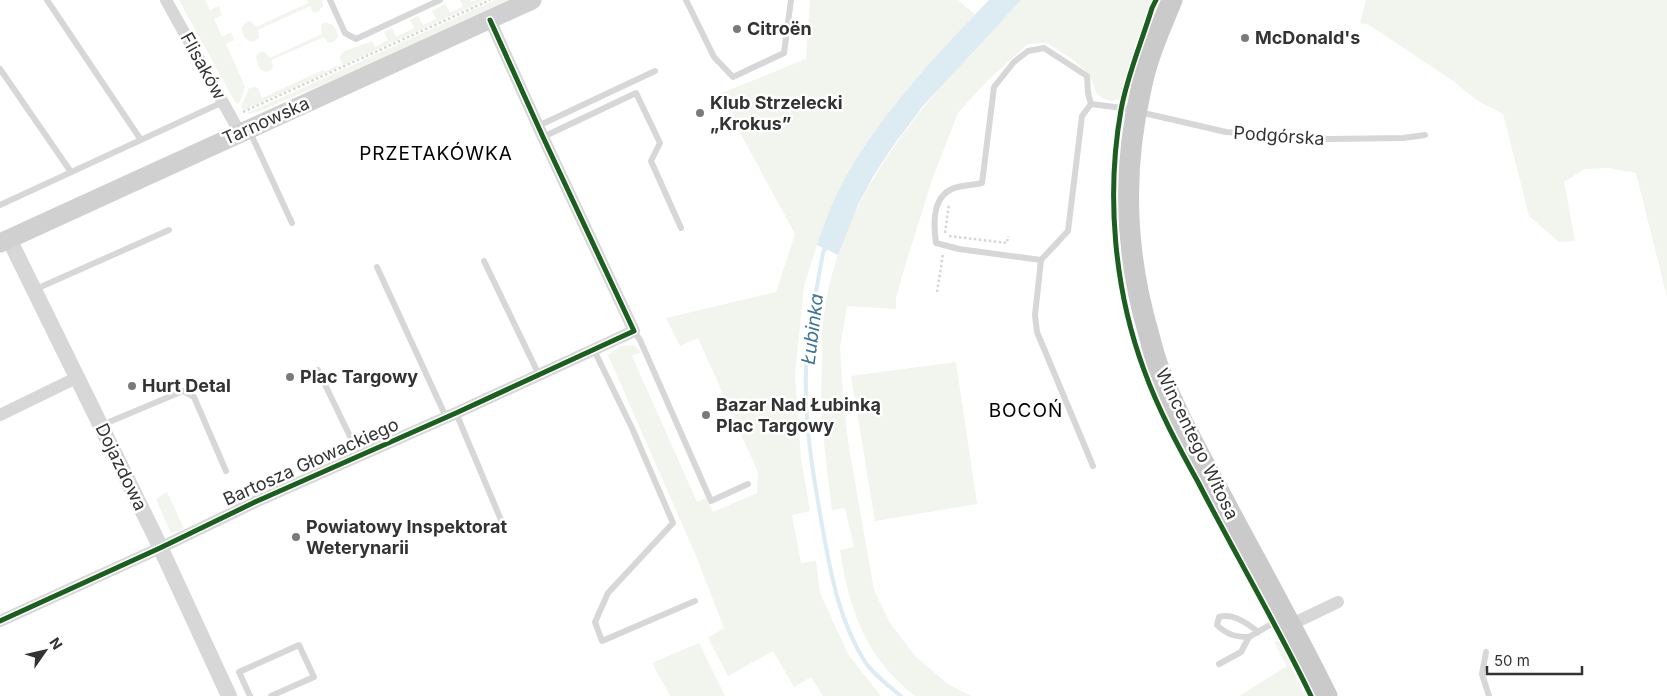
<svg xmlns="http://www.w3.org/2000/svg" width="1667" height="696" viewBox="0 0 1667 696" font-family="Inter,sans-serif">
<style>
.green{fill:#f1f5ed}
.water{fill:#ddebf3}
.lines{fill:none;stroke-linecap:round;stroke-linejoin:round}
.stream{stroke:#ddebf3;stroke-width:4}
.path{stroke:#d6d6d6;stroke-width:2.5;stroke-dasharray:2.5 2.5;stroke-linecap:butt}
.service{stroke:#d7d7d7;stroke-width:6}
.minor{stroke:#d7d7d7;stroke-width:12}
.tertiary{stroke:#d7d7d7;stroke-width:16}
.secondary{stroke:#d0d0d0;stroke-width:19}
.primary{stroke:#cacaca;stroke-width:21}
.cycleway-casing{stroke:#fff;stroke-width:8}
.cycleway{stroke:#1b5e20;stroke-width:5}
.poi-dot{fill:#7a7a7a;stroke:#fff;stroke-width:2}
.labels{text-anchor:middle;stroke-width:5;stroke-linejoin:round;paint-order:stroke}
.poi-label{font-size:18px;font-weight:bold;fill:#333;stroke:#fff;text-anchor:start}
.street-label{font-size:18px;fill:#333;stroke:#fff}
.neighbourhood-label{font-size:19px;letter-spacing:1px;fill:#000;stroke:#fff}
.water-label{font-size:19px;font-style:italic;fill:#3f7597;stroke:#fff}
</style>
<rect width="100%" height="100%" fill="#fff"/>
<g class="green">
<path d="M179 0H205L210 10 219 6 222 15 214 19 222 37 231 32 234 40 226 44 245 87 239 104 235 102Z"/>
<path d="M307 0H323V6L318 12 313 13 310 6 258 30 259 38 253 42C245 41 242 35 242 27L246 22 250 21 256 27 308 3Z"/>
<path d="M460 0H470L471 2 476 0H485L343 65 340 58 342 52 372 41 375 47 388 40 384 32 392 28 396 37 414 28 410 20 418 16 423 25 436 19 432 11 445 4 450 13 463 6Z"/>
<path d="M495 0H508L338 78 257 112 245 114Z"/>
<path d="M810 0H958L975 14 895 104 866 145 848 172 834 201 817 245 804 286 795 374 801 459 810 511 792 515 801 563 816 561 820 593 848 654 881 696H823L811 677 794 687 773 651 728 676 708 638 724 628 696 556 608 355 620 346 634 345 641 352 632 356 697 502 706 498 713 512 757 493 758 472 698 338 680 346 666 318 776 292 795 234 719 94 806 59Z"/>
<path d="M1021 0H1152L1132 55 1120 99 1111 101 1104 99 1097 94 1089 74 1072 59 1047 43 1028 44 987 81 958 113 933 177 905 266 896 298V309L847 306 840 348 843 396 848 442 874 590 890 623 916 657 948 684 971 696H915C866 658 849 610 840 550L854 547 845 508 832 510C829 484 825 458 823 431 821 408 821 383 822 359 822 347 821 334 823 322 838 189 933 92 1021 0Z"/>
<path d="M1366 0H1667V297L1636 173 1608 168 1585 169 1564 182 1575 241 1559 242 1529 216 1503 114 1478 101 1453 81 1369 25 1360 23Z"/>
<path d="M325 22 333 25 337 31 338 37 333 42 328 43 324 37 271 60 273 65 271 70 266 72 260 69C256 62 253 51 265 52L270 58 322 34 321 25Z"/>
<path d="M337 65V68L244 110 241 107 249 88 255 87 258 88 262 98 323 70 325 72Z"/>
<path d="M956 362 977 504 875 521 851 376Z"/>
<path d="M167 492 184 529 171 533 156 499Z"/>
<path d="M1279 640 1305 696H1239L1287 666 1274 642Z"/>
<path d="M699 643 725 696H670L652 663Z"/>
</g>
<path class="water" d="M989 0H1021L923 106 893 146 874 175 858 205 838 255 817 245C826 220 835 194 849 171 886 108 938 53 989 0Z"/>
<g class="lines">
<path class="stream" d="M826 245 823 253C816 292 808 331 806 370 804 422 813 474 822 525 831 574 838 618 865 662 874 675 889 686 901 696"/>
<g class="path">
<path d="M243 112 490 0"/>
<path d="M945 233 949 204"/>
<path d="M949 236 1007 243 1008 236"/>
<path d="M937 292 943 254"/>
</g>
<g class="service">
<path d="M47 0 141 140"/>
<path d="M330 0 345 33 356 39 440 0"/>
<path d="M686 0 714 57 733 77 784 53 791 0"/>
<path d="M0 69 71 172"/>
<path d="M538 126 655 71"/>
<path d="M250 132 292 223"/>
<path d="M543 137 636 93 660 143 651 161 681 228"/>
<path d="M0 205 223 102"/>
<path d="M1041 260 959 249 936 243C933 222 932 193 958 187 966 185 974 185 982 183L994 87 1014 62 1028 51 1044 48 1087 76 1088 93 1091 104"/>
<path d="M484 261 539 375"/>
<path d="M377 267 446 417"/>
<path d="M36 289 169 230"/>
<path d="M634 331 640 340 711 501 748 484"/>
<path d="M594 350 632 428 673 523 608 593 595 622 602 641 695 601"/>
<path d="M318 370 359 455"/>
<path d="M456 413 504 527"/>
<path d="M102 425 183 391 194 397 226 471"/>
<path d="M1093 466 1037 332 1035 315 1041 260 1068 231 1082 116 1091 104 1122 108 1226 132 1329 139 1403 138 1425 135"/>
<path d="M1249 637C1236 637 1227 635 1217 625L1219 617C1233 613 1247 623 1258 632"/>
<path d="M1486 652 1482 674 1489 696"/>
<path d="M1219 664 1241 652 1249 637 1282 618"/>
<path d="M250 696 239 672 299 645 314 677 271 696"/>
</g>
<g class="minor">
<path d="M166 0 240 133"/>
<path d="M0 415 78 377"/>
<path d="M0 621 160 548 255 502 456 413 634 331 543 137 490 20"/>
<path d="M1290 625 1338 602"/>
</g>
<path class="tertiary" d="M9 239 155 536 229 696"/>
<path class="secondary" d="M0 243 532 0"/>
<path class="primary" d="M1172 0C1160 29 1147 58 1141 89 1122 171 1125 254 1149 335 1152 347 1155 359 1160 371 1175 411 1196 448 1216 486 1253 556 1292 625 1327 696"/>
<defs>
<g id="cycleway">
<path d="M1156 0 1152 8C1142 41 1127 76 1121 110 1106 194 1114 289 1144 370 1158 409 1178 446 1198 482 1235 554 1276 623 1311 696"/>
<path d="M0 621 160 548 255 502 456 413 634 331 543 137 490 20"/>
</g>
</defs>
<use href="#cycleway" class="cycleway-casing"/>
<use href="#cycleway" class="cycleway"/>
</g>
<g class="poi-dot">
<circle cx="737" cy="29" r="5"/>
<circle cx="1245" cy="38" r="5"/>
<circle cx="700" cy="113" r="5"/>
<circle cx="290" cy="377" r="5"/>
<circle cx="132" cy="386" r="5"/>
<circle cx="706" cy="415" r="5"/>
<circle cx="296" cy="537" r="5"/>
</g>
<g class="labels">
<g class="poi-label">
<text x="747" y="35">Citroën</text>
<text x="1255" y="44">McDonald's</text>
<text x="710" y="109">Klub Strzelecki<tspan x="710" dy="21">„Krokus”</tspan></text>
<text x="300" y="383">Plac Targowy</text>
<text x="142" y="392">Hurt Detal</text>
<text x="716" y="411">Bazar Nad Łubinką<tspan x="716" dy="21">Plac Targowy</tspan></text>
<text x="306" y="533">Powiatowy Inspektorat<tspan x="306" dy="21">Weterynarii</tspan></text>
</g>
<g class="street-label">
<text transform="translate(203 66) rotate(61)" y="6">Flisaków</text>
<text transform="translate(266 121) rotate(-24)" y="6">Tarnowska</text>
<text transform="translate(1279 136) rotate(4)" y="6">Podgórska</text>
<text transform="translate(1197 444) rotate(64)" y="6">Wincentego Witosa</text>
<text transform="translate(311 462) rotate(-24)" y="6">Bartosza Głowackiego</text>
<text transform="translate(121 467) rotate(64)" y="6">Dojazdowa</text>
</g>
<g class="neighbourhood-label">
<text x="436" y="160">PRZETAKÓWKA</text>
<text x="1026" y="417">BOCOŃ</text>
</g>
<g class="water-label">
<text transform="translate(812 329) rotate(-83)" y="7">Łubinka</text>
</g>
</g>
<g transform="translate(45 651) rotate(56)" stroke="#ffffff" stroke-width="4" paint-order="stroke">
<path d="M0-4L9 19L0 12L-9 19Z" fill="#333333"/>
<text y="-8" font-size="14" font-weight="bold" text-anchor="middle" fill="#333333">N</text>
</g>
<path d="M1487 666v8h95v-8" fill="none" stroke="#333333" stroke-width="2.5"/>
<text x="1494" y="666" font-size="15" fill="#333333" stroke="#ffffff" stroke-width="4" paint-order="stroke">50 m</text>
</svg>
